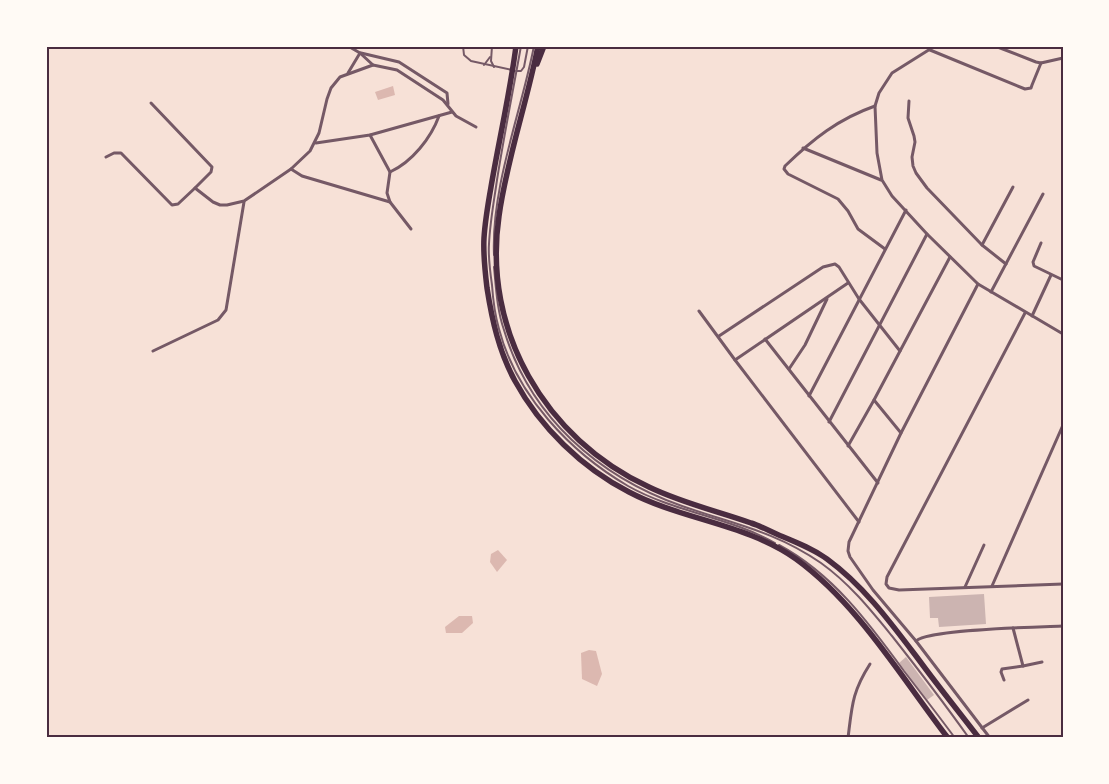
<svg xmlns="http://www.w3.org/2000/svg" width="1109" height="784" viewBox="0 0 1109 784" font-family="Figtree,sans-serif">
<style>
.water{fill:#dcb8b0}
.building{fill:#ccb4b1}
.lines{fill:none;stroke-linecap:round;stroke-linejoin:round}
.service{stroke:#755966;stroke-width:2}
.minor{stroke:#755966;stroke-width:3}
.motorway{stroke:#4a2c40;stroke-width:5.5}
.neatline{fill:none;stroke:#4a2c40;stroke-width:2}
</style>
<rect width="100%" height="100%" fill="#f7e1d7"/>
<g class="water">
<path d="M393 86 395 95 378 100 375 92Z"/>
<path d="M498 550 507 560 497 572 490 562 491 554Z"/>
<path d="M459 616H472L473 623 462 633H446L445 627Z"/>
<path d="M589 650 596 651 602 674 597 686 582 679 581 653Z"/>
</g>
<g class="building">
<path d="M984 594 986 624 939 627 938 618H930L929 597Z"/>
<path d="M906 657 934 695 927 700 899 663Z"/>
</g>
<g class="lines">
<g class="service">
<path d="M463 46 464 55 471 61 512 70"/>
<path d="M492 46 491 61 494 67"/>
<path d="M521 46C513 91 504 135 497 180 494 201 490 222 489 244 488 257 490 271 492 285 493 300 495 315 499 329 516 395 570 452 628 486 674 512 729 517 775 543"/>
<path d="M484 65 490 57"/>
<path d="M516 71H521L524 67 528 46"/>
<path d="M494 255C491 187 521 113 534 46"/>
<path d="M494 267C496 288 497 310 504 330 530 417 599 477 682 506 733 524 775 531 821 563 849 583 870 609 892 636 918 669 944 703 969 738"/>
<path d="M779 545C833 574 869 623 904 671 921 693 938 715 955 738"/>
</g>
<g class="minor">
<path d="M348 46 360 53 373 65 397 70 443 100 456 116 476 127"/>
<path d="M935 46 892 73 879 93 875 106 877 153 882 180 892 196 927 234 978 284 1063 334"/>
<path d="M995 46 1036 62 1041 63 1063 58"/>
<path d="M930 50 1025 89 1031 88 1032 85 1041 63"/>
<path d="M361 53 399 62 447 93 448 104"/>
<path d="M348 73 360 53"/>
<path d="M909 101 908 118 914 136 915 142 912 157 913 166 916 173 927 188 982 245 1006 264"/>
<path d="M151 103 212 167 211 172 195 188"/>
<path d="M875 106C838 119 813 139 785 166L784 169 788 174 838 199 848 211 858 229 885 249"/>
<path d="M370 135 390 172 387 193 390 202 411 229"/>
<path d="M316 143 370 135 452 112"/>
<path d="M803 148 881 180"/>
<path d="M106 157 114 153H121L172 205 178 204 195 188 213 202 220 205H227L244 201 291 169 310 151 319 133 327 99 331 88 340 77 373 65"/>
<path d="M291 169 302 176 390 202"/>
<path d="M390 172C412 162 431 138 439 116"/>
<path d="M1041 243 1033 262 1034 266 1063 280"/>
<path d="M982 245 1013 187"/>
<path d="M978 284 901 433 849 542 848 551 850 557 873 590 916 641 990 738"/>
<path d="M991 292 1043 194"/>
<path d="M699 311 735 360 859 522"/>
<path d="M1025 313 887 577 886 584 889 588 899 590 1063 584"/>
<path d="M1032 316 1051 275"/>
<path d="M719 336 823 267 835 264 839 267 859 299 900 351"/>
<path d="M765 339 878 483"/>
<path d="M153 351 218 320 226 310 244 202"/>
<path d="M735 360 848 283"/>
<path d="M789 369 805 345 827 299"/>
<path d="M809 396 906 210"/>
<path d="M874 400 901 433"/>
<path d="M829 422 927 234"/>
<path d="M848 446 874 400 950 257"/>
<path d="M992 586 1063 425"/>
<path d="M965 587 984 545"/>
<path d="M1013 628 1023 666 1042 662"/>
<path d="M916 641C928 629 1040 627 1063 626"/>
<path d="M1004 680 1001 672 1002 669 1023 666"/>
<path d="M982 728 1028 700"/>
<path d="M848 738C852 706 852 692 870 664"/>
</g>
<g class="motorway">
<path d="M516 46C510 93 499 140 491 187 488 204 485 221 484 238 483 255 485 271 487 288 492 320 499 352 515 381 540 427 582 468 629 492 682 520 747 524 796 559 858 604 901 677 948 738"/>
<path d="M538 46C527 103 507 158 499 216 482 330 545 439 649 487 682 503 717 511 751 523 761 526 771 532 781 536 798 543 813 549 827 559 864 586 891 623 919 660 938 686 959 712 979 738"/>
<path d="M537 64 544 46"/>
</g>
</g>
<rect width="1109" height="784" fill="none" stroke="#fffaf5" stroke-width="95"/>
<rect x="48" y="48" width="1014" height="688" class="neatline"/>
</svg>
